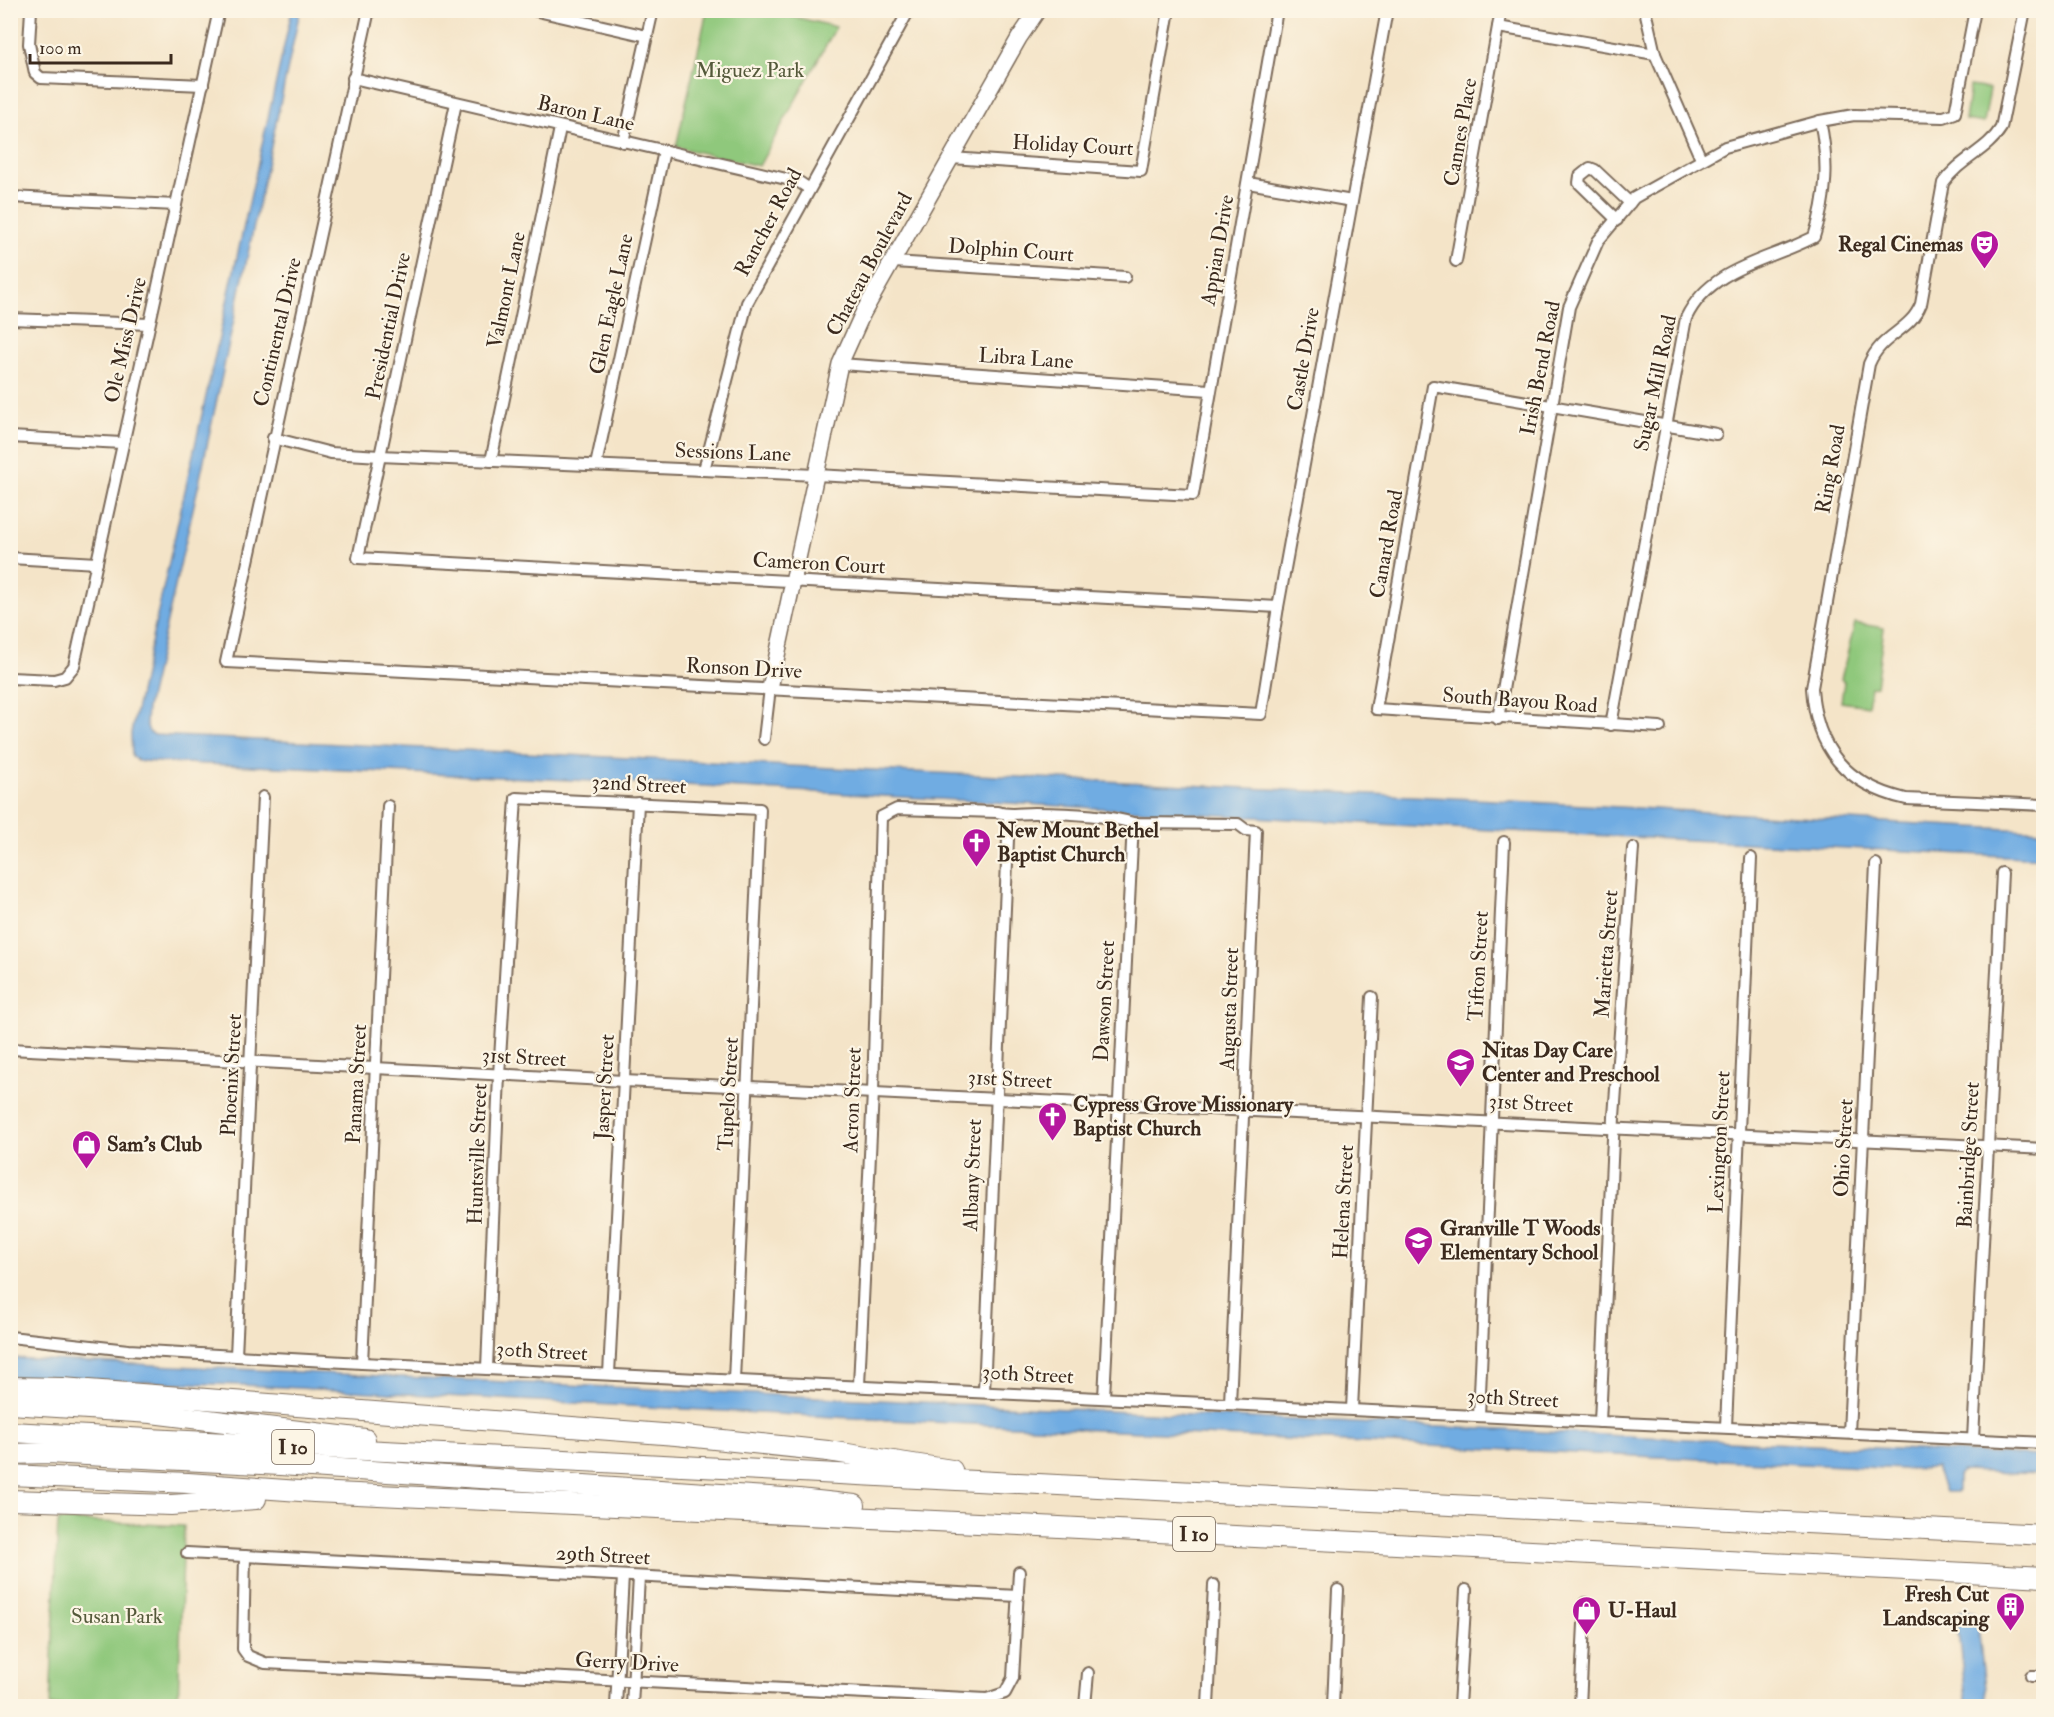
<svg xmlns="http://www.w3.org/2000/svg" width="2054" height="1717" viewBox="0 0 2054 1717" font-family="'IM FELL Double Pica',serif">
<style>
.green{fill:#8fc87b;stroke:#65794c;stroke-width:1.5}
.water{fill:#70ace2;stroke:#566b80;stroke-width:1.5}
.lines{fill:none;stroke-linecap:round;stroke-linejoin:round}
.street-casing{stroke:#7c6b5a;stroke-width:14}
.secondary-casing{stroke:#7c6b5a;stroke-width:18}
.highway-casing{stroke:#7c6b5a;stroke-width:22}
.street{stroke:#fff;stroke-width:10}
.secondary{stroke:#fff;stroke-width:15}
.highway{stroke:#fff;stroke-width:20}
.labels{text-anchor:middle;stroke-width:4.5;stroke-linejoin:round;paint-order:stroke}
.shield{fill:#fcf5e5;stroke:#75675a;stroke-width:1.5}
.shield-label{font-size:20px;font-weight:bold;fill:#3b2a1e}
.park-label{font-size:21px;fill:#54593a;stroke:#fcf5e5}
.street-label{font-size:21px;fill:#3b2a1e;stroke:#fcf5e5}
.poi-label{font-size:21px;font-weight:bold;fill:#3b2a1e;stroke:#fcf5e5;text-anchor:start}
</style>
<rect width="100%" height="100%" fill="#fcf5e5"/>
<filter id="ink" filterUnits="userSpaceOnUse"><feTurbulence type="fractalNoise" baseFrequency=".0167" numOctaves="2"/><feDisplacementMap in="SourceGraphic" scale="12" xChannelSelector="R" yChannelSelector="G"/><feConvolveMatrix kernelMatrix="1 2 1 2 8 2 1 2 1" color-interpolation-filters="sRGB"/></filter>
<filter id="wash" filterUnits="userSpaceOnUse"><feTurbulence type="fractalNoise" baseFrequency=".008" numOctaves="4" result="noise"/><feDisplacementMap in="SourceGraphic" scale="24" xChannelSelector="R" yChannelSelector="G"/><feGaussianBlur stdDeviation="1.35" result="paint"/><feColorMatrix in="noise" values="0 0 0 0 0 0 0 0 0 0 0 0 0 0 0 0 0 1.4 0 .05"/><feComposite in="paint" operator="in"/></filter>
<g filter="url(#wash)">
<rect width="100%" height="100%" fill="#f4e4c8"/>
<g class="green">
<path d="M707 11H771L836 27 759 166 676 147Z"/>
<path d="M1970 86 1990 89 1984 123 1965 120Z"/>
<path d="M1855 623 1884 628 1876 686 1871 687 1868 706 1841 702 1844 682 1841 679Z"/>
<path d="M58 1520 184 1526 178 1706H50Z"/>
</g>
<g class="water">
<path d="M292 10 300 11 199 483 147 708 146 723 149 732 155 735 1494 800 2043 831V858L1432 827 705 786 139 761 132 756 131 733Z"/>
<path d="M11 1358 2043 1456 2044 1474 1962 1471 1958 1475V1492H1945L1936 1468 1904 1469 889 1420 242 1385 11 1377Z"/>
<path d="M1961 1611H1972L1977 1617 1987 1706H1967L1956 1616Z"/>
</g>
</g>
<g filter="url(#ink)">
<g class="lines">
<defs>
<g id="street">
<path d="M31 10 29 44 35 73 41 78 203 85"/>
<path d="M369 10 226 662 1261 714 1278 607 1387 10"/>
<path d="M533 10 647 36"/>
<path d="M1645 10 1655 54 1701 159"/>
<path d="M2025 10 2001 128C1987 151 1961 158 1943 183L1921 304C1910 332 1882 333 1869 364L1812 688C1816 749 1846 785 1906 799L2044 805"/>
<path d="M1498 27 1655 54"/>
<path d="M353 78 799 182 808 188"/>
<path d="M456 103 358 558 1278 607"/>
<path d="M623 142 653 10"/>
<path d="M951 158 1141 171 1169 10"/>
<path d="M1248 183 1352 201"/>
<path d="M10 197 176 205"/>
<path d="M1617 220 1579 183 1580 176 1590 168 1595 170 1630 203"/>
<path d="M1456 261 1501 10"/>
<path d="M894 262 1125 277"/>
<path d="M10 319 149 324"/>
<path d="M840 364 1209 390"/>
<path d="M10 437 122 443"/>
<path d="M273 438 331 453 380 456 816 475 1193 495 1277 10"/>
<path d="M491 461 560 128"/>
<path d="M596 465 664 151"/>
<path d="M704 470 747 303 909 10"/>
<path d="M10 558 97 563"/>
<path d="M10 678 54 680 65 677 74 666 219 10"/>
<path d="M1498 719 1569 307 1598 241 1634 198 1725 147 1820 121 1854 115 1944 117 1955 113 1975 10"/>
<path d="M1611 725 1686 318C1711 266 1769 261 1814 237 1827 196 1829 162 1820 121"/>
<path d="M1660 727 1376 709 1433 386 1716 434"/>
<path d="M764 739 770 688"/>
<path d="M10 1049 624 1081 2044 1149"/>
<path d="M10 1337 128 1350 362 1363 2044 1443"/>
<path d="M236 1355 263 797"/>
<path d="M362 1363 388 806"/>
<path d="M487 1368 499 1075 516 798 760 809 734 1380"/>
<path d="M609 1374 638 803"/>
<path d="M859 1385 873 1092 881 817 897 809 997 812C1010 816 1020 813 1034 813 1065 813 1103 814 1133 823L1238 824 1246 830 1256 831 1230 1403"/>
<path d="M984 1391 1009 816"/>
<path d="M1104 1397 1133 823"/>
<path d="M1352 1409 1372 997"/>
<path d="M1479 1416 1504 842"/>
<path d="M1600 1422 1614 1117 1633 848"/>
<path d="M1726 1427 1751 858"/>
<path d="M1849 1433 1876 864"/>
<path d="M1973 1439 2002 873"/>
<path d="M187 1553 1018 1596"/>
<path d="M245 1556 243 1649 248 1656 265 1663 987 1699 1005 1693 1013 1678 1019 1572"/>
<path d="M2031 1676H2044"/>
<path d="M616 1706 623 1576"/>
<path d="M632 1706 639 1577"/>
<path d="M1085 1706 1088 1673"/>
<path d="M1208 1706 1214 1585"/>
<path d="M1333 1706 1338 1590"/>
<path d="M1459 1706 1466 1590"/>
<path d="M1580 1706 1585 1603"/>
</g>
<path id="secondary" d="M770 688 840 364 863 313 1019 38 1038 10"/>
<g id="highway">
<path d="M10 1387 62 1388 676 1435 828 1451 952 1470"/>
<path d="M10 1404 151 1413 365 1439"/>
<path d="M10 1432 2044 1535"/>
<path d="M10 1454 48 1453 280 1465 799 1499 855 1505"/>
<path d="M10 1475 188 1483 314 1492 1020 1525 2044 1577"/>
<path d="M10 1500 171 1505 256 1499"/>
</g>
</defs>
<use href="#street" class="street-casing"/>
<use href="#secondary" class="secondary-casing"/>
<use href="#highway" class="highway-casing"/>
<use href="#street" class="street"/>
<use href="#secondary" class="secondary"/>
<use href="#highway" class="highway"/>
</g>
</g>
<defs>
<symbol id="theatre-pin" viewBox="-11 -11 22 30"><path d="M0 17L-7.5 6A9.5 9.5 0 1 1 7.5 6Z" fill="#b5179e" stroke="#fcf5e5"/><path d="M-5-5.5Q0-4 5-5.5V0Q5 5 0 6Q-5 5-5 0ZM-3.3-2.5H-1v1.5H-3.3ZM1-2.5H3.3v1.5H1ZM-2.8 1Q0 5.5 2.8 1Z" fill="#fff"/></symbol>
<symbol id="church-pin" viewBox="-11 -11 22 30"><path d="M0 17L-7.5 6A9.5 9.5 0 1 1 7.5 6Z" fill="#b5179e" stroke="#fcf5e5"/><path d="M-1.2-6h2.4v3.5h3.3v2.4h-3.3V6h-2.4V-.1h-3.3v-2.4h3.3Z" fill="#fff"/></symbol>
<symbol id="school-pin" viewBox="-11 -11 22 30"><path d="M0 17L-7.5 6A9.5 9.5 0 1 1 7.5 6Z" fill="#b5179e" stroke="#fcf5e5"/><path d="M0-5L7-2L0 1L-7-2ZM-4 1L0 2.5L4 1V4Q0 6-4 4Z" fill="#fff"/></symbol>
<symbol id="shop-pin" viewBox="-11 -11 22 30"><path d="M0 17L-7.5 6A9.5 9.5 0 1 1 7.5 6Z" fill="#b5179e" stroke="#fcf5e5"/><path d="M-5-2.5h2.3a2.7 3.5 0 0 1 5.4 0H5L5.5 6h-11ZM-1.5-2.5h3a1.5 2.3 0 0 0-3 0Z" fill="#fff"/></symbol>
<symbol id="building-pin" viewBox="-11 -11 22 30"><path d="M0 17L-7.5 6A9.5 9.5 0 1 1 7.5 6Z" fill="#b5179e" stroke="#fcf5e5"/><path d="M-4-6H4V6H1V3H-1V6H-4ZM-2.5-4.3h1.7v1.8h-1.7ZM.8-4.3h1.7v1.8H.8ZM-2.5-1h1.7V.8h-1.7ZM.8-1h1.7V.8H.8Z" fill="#fff"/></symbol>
</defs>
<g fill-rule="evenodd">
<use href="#theatre-pin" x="1968" y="228" width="33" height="45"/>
<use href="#church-pin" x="960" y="826" width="33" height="45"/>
<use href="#school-pin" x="1444" y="1046" width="33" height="45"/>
<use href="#church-pin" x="1036" y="1100" width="33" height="45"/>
<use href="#shop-pin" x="70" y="1128" width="33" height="45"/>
<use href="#school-pin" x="1402" y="1224" width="33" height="45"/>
<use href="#building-pin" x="1994" y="1590" width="33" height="45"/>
<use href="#shop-pin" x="1570" y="1594" width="33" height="45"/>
</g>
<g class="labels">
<g class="shield">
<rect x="272" y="1430" width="42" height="34" rx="4.5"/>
<rect x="1173" y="1517" width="42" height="34" rx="4.5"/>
</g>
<g class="shield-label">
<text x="293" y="1454">I 10</text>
<text x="1194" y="1541">I 10</text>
</g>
<g class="park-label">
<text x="750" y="77">Miguez Park</text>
<text x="117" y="1623">Susan Park</text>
</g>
<g class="street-label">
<text transform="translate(586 113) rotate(13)" y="7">Baron Lane</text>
<text transform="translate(1460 132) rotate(-80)" y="7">Cannes Place</text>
<text transform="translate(1073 145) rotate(3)" y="7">Holiday Court</text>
<text transform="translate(768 222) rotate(-62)" y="7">Rancher Road</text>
<text transform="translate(1011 250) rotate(4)" y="7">Dolphin Court</text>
<text transform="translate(1217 250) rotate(-80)" y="7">Appian Drive</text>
<text transform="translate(869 264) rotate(-62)" y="7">Chateau Boulevard</text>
<text transform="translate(506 290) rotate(-78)" y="7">Valmont Lane</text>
<text transform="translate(611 304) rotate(-78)" y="7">Glen Eagle Lane</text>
<text transform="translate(388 326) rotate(-78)" y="7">Presidential Drive</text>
<text transform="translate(277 332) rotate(-77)" y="7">Continental Drive</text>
<text transform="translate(125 340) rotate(-77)" y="7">Ole Miss Drive</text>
<text transform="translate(1026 358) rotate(4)" y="7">Libra Lane</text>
<text transform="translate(1303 359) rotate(-80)" y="7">Castle Drive</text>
<text transform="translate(1540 368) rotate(-79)" y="7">Irish Bend Road</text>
<text transform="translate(1655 383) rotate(-78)" y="7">Sugar Mill Road</text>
<text transform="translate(733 452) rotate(2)" y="7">Sessions Lane</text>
<text transform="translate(1830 469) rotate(-80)" y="7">Ring Road</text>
<text transform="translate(1386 544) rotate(-80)" y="7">Canard Road</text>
<text transform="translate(819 563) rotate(3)" y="7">Cameron Court</text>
<text transform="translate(744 668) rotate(3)" y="7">Ronson Drive</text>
<text transform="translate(1520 700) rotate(4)" y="7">South Bayou Road</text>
<text transform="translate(639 784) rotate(3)" y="7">32nd Street</text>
<text transform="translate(1606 954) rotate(-86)" y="7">Marietta Street</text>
<text transform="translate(1478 966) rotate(-87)" y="7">Tifton Street</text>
<text transform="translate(1104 1001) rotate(-87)" y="7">Dawson Street</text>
<text transform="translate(1229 1009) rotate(-88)" y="7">Augusta Street</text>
<text transform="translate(524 1057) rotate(3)" y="7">31st Street</text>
<text transform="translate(231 1075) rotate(-87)" y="7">Phoenix Street</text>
<text transform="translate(1010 1079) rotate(3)" y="7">31st Street</text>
<text transform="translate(356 1084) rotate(-87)" y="7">Panama Street</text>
<text transform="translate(604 1087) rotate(-87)" y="7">Jasper Street</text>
<text transform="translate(728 1094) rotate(-87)" y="7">Tupelo Street</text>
<text transform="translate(852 1100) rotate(-88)" y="7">Acron Street</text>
<text transform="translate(1531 1103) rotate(3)" y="7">31st Street</text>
<text transform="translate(1719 1142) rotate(-87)" y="7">Lexington Street</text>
<text transform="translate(1843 1148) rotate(-87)" y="7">Ohio Street</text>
<text transform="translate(477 1154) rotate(-88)" y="7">Huntsville Street</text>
<text transform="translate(1968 1155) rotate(-87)" y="7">Bainbridge Street</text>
<text transform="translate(972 1175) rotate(-88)" y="7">Albany Street</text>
<text transform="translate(1343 1202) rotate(-87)" y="7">Helena Street</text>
<text transform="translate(542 1351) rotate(3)" y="7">30th Street</text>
<text transform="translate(1028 1374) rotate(3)" y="7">30th Street</text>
<text transform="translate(1513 1398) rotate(3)" y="7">30th Street</text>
<text transform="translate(603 1555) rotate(3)" y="7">29th Street</text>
<text transform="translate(627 1662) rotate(3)" y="7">Gerry Drive</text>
</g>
<g class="poi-label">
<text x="1963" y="251" text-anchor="end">Regal Cinemas</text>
<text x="997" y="837">New Mount Bethel<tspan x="997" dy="24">Baptist Church</tspan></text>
<text x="1482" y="1057">Nitas Day Care<tspan x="1482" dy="24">Center and Preschool</tspan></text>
<text x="1073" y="1111">Cypress Grove Missionary<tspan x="1073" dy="24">Baptist Church</tspan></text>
<text x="107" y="1151">Sam's Club</text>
<text x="1440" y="1235">Granville T Woods<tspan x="1440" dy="24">Elementary School</tspan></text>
<text x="1989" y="1601" text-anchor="end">Fresh Cut<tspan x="1989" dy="24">Landscaping</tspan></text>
<text x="1608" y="1617">U-Haul</text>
</g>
</g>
<rect width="2054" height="1717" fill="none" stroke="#fcf5e5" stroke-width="36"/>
<path d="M30 54v9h141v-9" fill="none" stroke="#3b2a1e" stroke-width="3"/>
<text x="39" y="54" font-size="18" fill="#3b2a1e" stroke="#fcf5e5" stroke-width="4.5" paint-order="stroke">100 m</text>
</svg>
